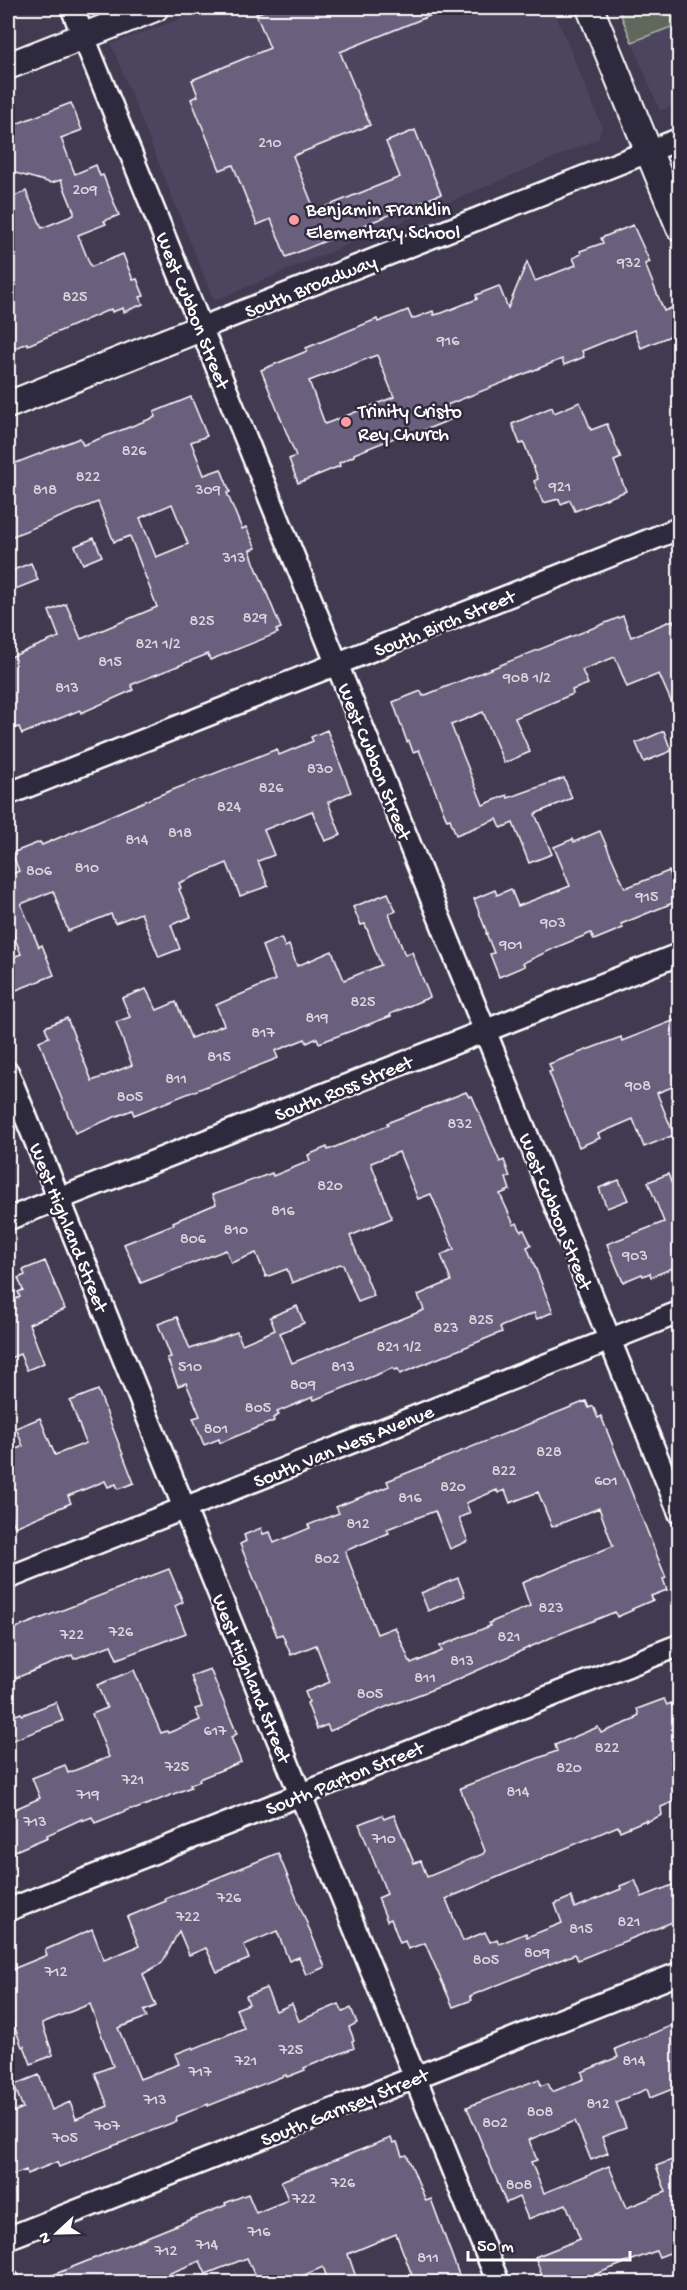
<svg xmlns="http://www.w3.org/2000/svg" width="687" height="2290" viewBox="0 0 687 2290" font-family="'Gochi Hand',sans-serif">
<style>
.built{fill:#4e455e}
.green{fill:#60685b;stroke:#b0b4ad;stroke-width:1.5}
.building{fill:#6b607e;stroke:#fff;stroke-width:1.5;fill-rule:evenodd}
.lines{fill:none;stroke-linecap:round;stroke-linejoin:round}
.minor-casing{stroke:#fff;stroke-width:26}
.tertiary-casing{stroke:#fff;stroke-width:30}
.minor{stroke:#2f2a3d;stroke-width:21}
.tertiary{stroke:#2f2a3d;stroke-width:26}
.poi-dot{fill:#ff9aa2;stroke:#2f2a3d;stroke-width:2}
.labels{text-anchor:middle;stroke-width:5;stroke-linejoin:round;paint-order:stroke}
.number-label{font-size:16px;fill:#dad7df}
.poi-label{font-size:20px;fill:#fff;stroke:#2f2a3d;text-anchor:start}
.street-label{font-size:20px;fill:#fff;stroke:#2f2a3d}
</style>
<rect width="100%" height="100%" fill="#413a50"/>
<filter id="ink" filterUnits="userSpaceOnUse"><feTurbulence type="fractalNoise" baseFrequency=".0167" numOctaves="2"/><feDisplacementMap in="SourceGraphic" scale="12" xChannelSelector="R" yChannelSelector="G"/><feConvolveMatrix kernelMatrix="1 2 1 2 8 2 1 2 1" color-interpolation-filters="sRGB"/></filter>
<g filter="url(#ink)">
<g class="built">
<path d="M210 8H553L602 127 598 139 214 301 111 44Z"/>
<path d="M618 8H679V103L660 111Z"/>
</g>
<path class="green" d="M618 8H679V24L632 42Z"/>
<g class="building">
<path d="M271 8H449L340 52 370 125 293 156 315 211 400 177 386 142 415 130 441 194 286 257 271 219 257 225 233 165 220 170 191 99 198 96 192 80 270 48 256 14Z"/>
<path d="M71 103 82 130 61 138 75 174 96 165 100 176 103 175 119 215 104 221 106 224 78 235 91 267 123 254 133 280 137 279 144 296 140 297 143 304 124 312 123 308 112 312 111 309 28 345 27 343 8 351V199L26 191 42 228 74 215V212L61 180 51 183 8 171V127Z"/>
<path d="M633 225 650 262 645 264 664 311 674 307 680 321V332L641 348 634 330 582 351 584 357 564 365 562 359 447 405 452 419 410 436 409 432 354 454V456L339 463 340 466 298 483 289 459 296 456 261 370 307 351 306 348 377 319 378 322 408 310 412 319 433 311 434 315 442 313 477 299 476 295 499 286 508 308 527 262 535 281 576 265 573 258 581 254 580 251 603 243 601 238ZM377 355 394 397 325 424 309 381Z"/>
<path d="M191 397 207 436 191 442 204 475 221 469 230 492 227 493 242 529 246 527 256 548 250 550 254 562 281 628 276 630 278 633 210 660 208 654 140 681 131 685 133 690 81 713 80 710 22 734 19 727 15 728 8 709V658L59 637 49 611 66 604 81 639 157 607 130 536 114 542 98 502 8 538V466L80 438 83 445 91 442 155 417 154 412ZM172 504 188 544 156 557 140 518Z"/>
<path d="M580 402 591 430 607 424 621 458 614 461 626 491 575 511 570 500 561 504 559 499 543 503 534 481 538 479 524 443 520 444 512 424 552 407 554 413Z"/>
<path d="M94 538 102 556 83 564 75 546Z"/>
<path d="M31 563 38 580 8 592V572Z"/>
<path d="M623 616 631 637 673 620 680 636V722L659 674 627 687 615 657 582 670 588 684 572 690 573 694 515 718 530 752 504 763 483 712 451 725 483 805 507 795 508 798 564 778 572 798 535 814 552 854 529 863 513 823 501 828 497 819 456 835 450 819 447 820 419 750 413 752 409 741 407 742 393 702 421 691 423 696Z"/>
<path d="M327 730 351 792 328 802 341 835 325 841 312 811 264 830 274 855 258 861 268 886 240 896 227 863 179 883 181 888 179 889 191 917 171 925 180 949 159 957 141 913 115 923 111 914 68 931 53 891 21 904 39 947 42 945 54 975 14 991 8 975V959L21 954 8 921V871L10 875 19 871 12 853 40 842 42 845 152 798 277 749 279 755 313 741 311 737Z"/>
<path d="M664 731 671 751 644 762 636 743Z"/>
<path d="M600 831 625 888 669 871 680 900 621 924 623 928 594 940 591 933 557 947 523 963 525 966 499 977 490 954 494 953 486 933H487L474 899 495 890 497 895 511 889 518 906 570 886 554 847 573 839 574 842Z"/>
<path d="M388 893 396 911 389 914 405 955 412 952 430 997 390 1014 391 1016 319 1043 317 1038 307 1043 305 1039 275 1051 278 1058 134 1115 132 1110 75 1133 39 1041 49 1037 45 1027 67 1018 92 1081 132 1065 116 1022 130 1017 122 998 146 989 157 1010 176 1002 191 1038 224 1025 216 1005 275 980 262 946 281 938 285 947 289 945 297 966 332 951 344 980 381 965 365 924 361 925 353 907Z"/>
<path d="M680 1018V1084L657 1093 674 1135 644 1147 633 1119 598 1134 600 1138 579 1147 549 1072 552 1071 549 1064 621 1037 622 1041Z"/>
<path d="M466 1092 469 1097 472 1096 500 1162 504 1160 510 1177 506 1178 510 1190 500 1194 514 1225 517 1223 521 1231 524 1230 531 1245 527 1247 553 1312 537 1319 534 1313 500 1327 502 1332 400 1374 398 1369 394 1370 393 1368 314 1400 313 1397 277 1412 279 1415 273 1418 274 1421 220 1443 219 1439 204 1445 193 1418 200 1416 186 1383 178 1386 167 1358 171 1357 158 1324 177 1317 190 1349 237 1332 242 1344 275 1330 270 1317 297 1306 304 1323 280 1333 292 1363 424 1310 418 1295 451 1281 441 1255 454 1249 431 1194 418 1199 399 1152 371 1163 392 1218 350 1236 374 1296 358 1302 343 1265 340 1264 292 1283 287 1269 266 1277 256 1253 231 1263 226 1250 141 1283 124 1244 174 1224 173 1222 216 1204 212 1195 272 1173 273 1176 310 1161 308 1155 327 1147 328 1150 388 1125 387 1123Z"/>
<path d="M668 1174 680 1204V1265L651 1277 650 1273 643 1276 642 1274 623 1282 607 1244 664 1222 648 1182Z"/>
<path d="M619 1180 628 1200 607 1208 599 1188Z"/>
<path d="M45 1261 65 1309 29 1324 44 1363 27 1370 20 1354 8 1359V1302L20 1297 18 1292 23 1290 18 1278 25 1275 23 1270Z"/>
<path d="M98 1390 134 1483 118 1489 116 1484 108 1487 105 1481 68 1496 71 1503 15 1527 8 1507V1453L23 1446 16 1428 40 1418 55 1455 86 1443 70 1401Z"/>
<path d="M586 1401 589 1408 593 1406 598 1418 601 1416 666 1578 663 1579 667 1590 651 1596 653 1600 632 1609 633 1610 617 1617 615 1612 557 1635 447 1684 386 1707 330 1731 327 1725 317 1729 307 1703 309 1702 305 1692 330 1682 316 1645 291 1655 282 1634 277 1636 240 1544 246 1541 244 1535 261 1528 263 1534 270 1532 274 1543 310 1528 308 1525 339 1513 336 1507 389 1486 387 1481ZM497 1490 498 1493 505 1490 510 1503 538 1492 552 1527 599 1508 613 1546 522 1583 530 1606 489 1623 490 1626 440 1646 442 1651 411 1664 395 1627 377 1634 345 1551 389 1533 387 1529 435 1511 450 1549 468 1541 459 1518 470 1513 466 1503Z"/>
<path d="M169 1569 183 1602 175 1606 186 1633 117 1659 111 1645 74 1659 72 1655 16 1678 8 1660V1631Z"/>
<path d="M458 1578 465 1596 428 1611 421 1593Z"/>
<path d="M210 1669 237 1734 231 1737 241 1762 199 1779 200 1781 190 1785 191 1787 136 1809H130L95 1823 92 1817 82 1821V1819L47 1835 48 1837 8 1854V1812L40 1798 32 1778 65 1765 68 1773 109 1757 92 1714 107 1708 97 1685 134 1670 161 1733 167 1731 168 1733 200 1720 195 1709 202 1707 191 1676Z"/>
<path d="M664 1699 667 1705 671 1703 680 1725V1759L671 1763 680 1783V1799L661 1807 662 1815 646 1822V1820L620 1831 618 1826 446 1899 463 1941 485 1932 490 1942 497 1939 499 1944 526 1933 527 1937 562 1923 555 1904 571 1897 575 1908 621 1889 620 1886 635 1880 642 1897 680 1882V1919L578 1960 575 1954 470 1996 472 2000 453 2007 425 1943 408 1949 405 1941 400 1943 391 1919 387 1921 378 1898 387 1894 359 1824 382 1815 384 1819 394 1815 414 1863 421 1861 427 1877 483 1854 485 1851 460 1788 557 1751 555 1745 598 1727 601 1733 636 1719 635 1717 639 1715 637 1709Z"/>
<path d="M56 1702 63 1721 8 1742V1718L21 1713 22 1715Z"/>
<path d="M278 1853 325 1967 306 1975 299 1957 289 1961 277 1931 244 1945 249 1959 217 1972 206 1948 189 1955 179 1931 162 1963 143 1974 156 2006 144 2011 147 2017 118 2028 140 2079 179 2064 175 2054 193 2047V2049L244 2028 236 2009 249 2004 246 1996 266 1988 276 2011 292 2004 299 2021 339 2004 343 2012 351 2008 357 2023 349 2027 354 2040 352 2041 354 2048 304 2068 305 2070 287 2077 286 2075 208 2106V2104L176 2117 177 2121 59 2167 57 2162 27 2174 26 2170 8 2177V2114L23 2108 14 2085 39 2075 52 2110 70 2102 76 2119 108 2106 95 2073 113 2066 90 2004 42 2023 53 2055 31 2064 24 2046 22 2047 8 2009V1971L47 1955 45 1950 92 1929 104 1960 139 1946 127 1917 166 1901 165 1899Z"/>
<path d="M680 2022V2086L650 2098 647 2089 616 2102 626 2128 602 2137 608 2153 591 2160 575 2121 529 2140 537 2160 531 2162 544 2193 609 2166 626 2208 666 2192 656 2166 680 2157V2249L659 2257 656 2251 573 2283H545L535 2257 580 2239 566 2204 528 2219 519 2197 506 2203 467 2107 539 2079 541 2086 548 2083 552 2092 584 2079 582 2072 618 2057 615 2049Z"/>
<path d="M391 2138 393 2143 397 2142 402 2156 407 2155 426 2201 431 2199 462 2283H415L396 2234 348 2254 358 2283H329L323 2267 286 2283H258L247 2258 206 2274 200 2261 146 2283H33L226 2205 225 2203 248 2194 256 2213 288 2200 281 2181Z"/>
</g>
<g class="lines">
<defs>
<g id="minor">
<path d="M72 8 680 1514"/>
<path d="M201 328 680 139"/>
<path d="M8 794 680 528"/>
<path d="M8 1073 498 2282"/>
<path d="M8 1219 680 954"/>
<path d="M8 1578 680 1312"/>
<path d="M8 1910 680 1645"/>
<path d="M8 2238 680 1973"/>
<path d="M8 2281V2282"/>
</g>
<g id="tertiary">
<path d="M590 8 680 228"/>
<path d="M8 66 155 8"/>
<path d="M8 405 201 328"/>
</g>
</defs>
<use href="#minor" class="minor-casing"/>
<use href="#tertiary" class="tertiary-casing"/>
<use href="#minor" class="minor"/>
<use href="#tertiary" class="tertiary"/>
</g>
</g>
<g class="poi-dot">
<circle cx="294" cy="220" r="6"/>
<circle cx="346" cy="422" r="6"/>
</g>
<g class="labels">
<g class="number-label">
<text x="270" y="147">210</text>
<text x="85" y="194">209</text>
<text x="629" y="267">932</text>
<text x="75" y="301">825</text>
<text x="448" y="345">916</text>
<text x="134" y="455">826</text>
<text x="88" y="481">822</text>
<text x="560" y="491">921</text>
<text x="45" y="494">818</text>
<text x="208" y="494">309</text>
<text x="234" y="562">313</text>
<text x="255" y="622">829</text>
<text x="202" y="625">825</text>
<text x="158" y="648">821 1/2</text>
<text x="110" y="666">815</text>
<text x="527" y="682">908 1/2</text>
<text x="67" y="692">813</text>
<text x="320" y="773">830</text>
<text x="271" y="792">826</text>
<text x="229" y="811">824</text>
<text x="180" y="837">818</text>
<text x="137" y="844">814</text>
<text x="87" y="872">810</text>
<text x="39" y="875">806</text>
<text x="647" y="901">915</text>
<text x="553" y="927">903</text>
<text x="511" y="949">901</text>
<text x="363" y="1006">825</text>
<text x="317" y="1022">819</text>
<text x="263" y="1037">817</text>
<text x="219" y="1061">815</text>
<text x="176" y="1083">811</text>
<text x="638" y="1090">908</text>
<text x="130" y="1101">805</text>
<text x="460" y="1128">832</text>
<text x="330" y="1190">820</text>
<text x="283" y="1215">816</text>
<text x="236" y="1234">810</text>
<text x="193" y="1243">806</text>
<text x="635" y="1260">903</text>
<text x="481" y="1324">825</text>
<text x="446" y="1332">823</text>
<text x="399" y="1351">821 1/2</text>
<text x="190" y="1371">510</text>
<text x="343" y="1371">813</text>
<text x="303" y="1389">809</text>
<text x="258" y="1412">805</text>
<text x="216" y="1433">801</text>
<text x="549" y="1456">828</text>
<text x="504" y="1475">822</text>
<text x="606" y="1485">601</text>
<text x="453" y="1491">820</text>
<text x="410" y="1502">816</text>
<text x="358" y="1528">812</text>
<text x="327" y="1563">802</text>
<text x="551" y="1612">823</text>
<text x="121" y="1636">726</text>
<text x="72" y="1639">722</text>
<text x="509" y="1641">821</text>
<text x="462" y="1665">813</text>
<text x="425" y="1682">811</text>
<text x="370" y="1698">805</text>
<text x="215" y="1735">617</text>
<text x="607" y="1752">822</text>
<text x="177" y="1771">725</text>
<text x="569" y="1772">820</text>
<text x="133" y="1784">721</text>
<text x="518" y="1796">814</text>
<text x="88" y="1799">719</text>
<text x="35" y="1826">713</text>
<text x="384" y="1843">710</text>
<text x="229" y="1902">726</text>
<text x="188" y="1921">722</text>
<text x="629" y="1926">821</text>
<text x="581" y="1933">815</text>
<text x="537" y="1957">809</text>
<text x="486" y="1964">805</text>
<text x="56" y="1976">712</text>
<text x="291" y="2054">725</text>
<text x="246" y="2065">721</text>
<text x="634" y="2065">814</text>
<text x="200" y="2076">717</text>
<text x="155" y="2104">713</text>
<text x="598" y="2108">812</text>
<text x="540" y="2116">808</text>
<text x="495" y="2127">802</text>
<text x="107" y="2130">707</text>
<text x="65" y="2142">705</text>
<text x="343" y="2187">726</text>
<text x="519" y="2189">808</text>
<text x="304" y="2203">722</text>
<text x="259" y="2236">716</text>
<text x="207" y="2249">714</text>
<text x="166" y="2255">712</text>
<text x="428" y="2262">811</text>
</g>
<g class="poi-label">
<text x="306" y="215">Benjamin Franklin<tspan x="306" dy="23">Elementary School</tspan></text>
<text x="358" y="417">Trinity Cristo<tspan x="358" dy="23">Rey Church</tspan></text>
</g>
<g class="street-label">
<text transform="translate(310 285) rotate(-22)" y="7">South Broadway</text>
<text transform="translate(194 310) rotate(68)" y="7">West Cubbon Street</text>
<text transform="translate(444 622) rotate(-22)" y="7">South Birch Street</text>
<text transform="translate(376 761) rotate(68)" y="7">West Cubbon Street</text>
<text transform="translate(343 1087) rotate(-22)" y="7">South Ross Street</text>
<text transform="translate(557 1211) rotate(68)" y="7">West Cubbon Street</text>
<text transform="translate(70 1227) rotate(68)" y="7">West Highland Street</text>
<text transform="translate(343 1445) rotate(-22)" y="7">South Van Ness Avenue</text>
<text transform="translate(253 1678) rotate(68)" y="7">West Highland Street</text>
<text transform="translate(344 1777) rotate(-22)" y="7">South Parton Street</text>
<text transform="translate(344 2106) rotate(-22)" y="7">South Garnsey Street</text>
</g>
</g>
<rect width="687" height="2290" fill="none" stroke="#2f2a3d" stroke-width="30"/>
<rect x="15" y="15" width="657" height="2260" fill="none" stroke="#fff" stroke-width="2" filter="url(#ink)"/>
<g transform="translate(57 2233) rotate(248)" stroke="#2f2a3d" stroke-width="4.5" paint-order="stroke">
<path d="M0-4.5L10 22L0 15L-10 22Z" fill="#ffffff"/>
<text y="-9" font-size="16" font-weight="bold" text-anchor="middle" fill="#ffffff">N</text>
</g>
<path d="M468 2251v9h162v-9" fill="none" stroke="#ffffff" stroke-width="3"/>
<text x="477" y="2251" font-size="18" fill="#ffffff" stroke="#2f2a3d" stroke-width="4.5" paint-order="stroke">50 m</text>
</svg>
